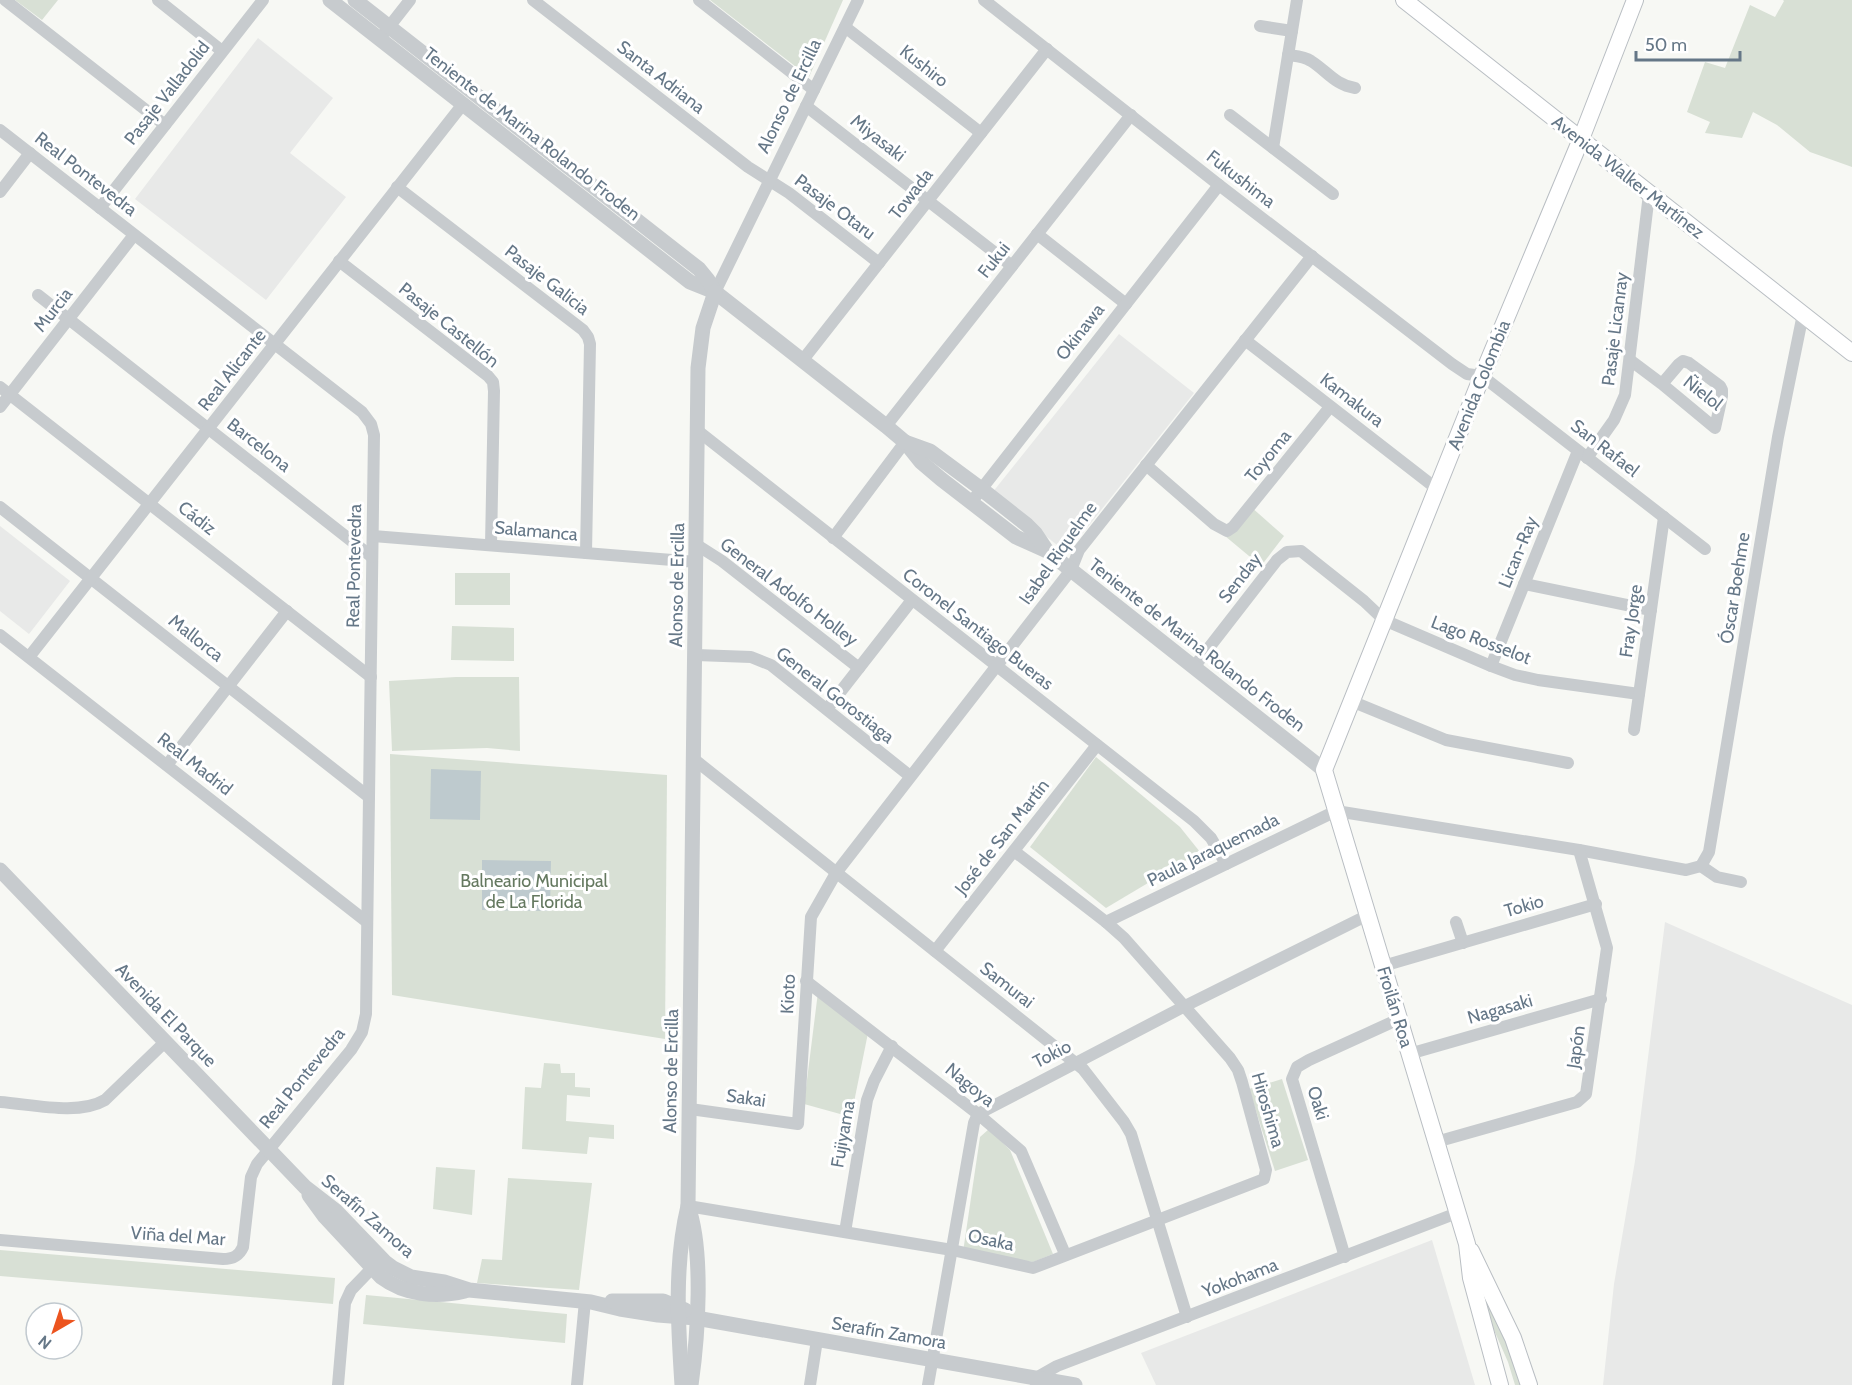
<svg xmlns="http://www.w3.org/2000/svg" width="1852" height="1385" viewBox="0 0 1852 1385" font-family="Cabin,sans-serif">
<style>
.built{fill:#e8e9e8}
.green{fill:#d8e0d5}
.water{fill:#becace}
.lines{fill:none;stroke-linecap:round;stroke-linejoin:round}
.secondary-casing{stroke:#b9bec3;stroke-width:18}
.minor{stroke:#c7cbce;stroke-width:12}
.tertiary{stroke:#c7cbce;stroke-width:15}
.secondary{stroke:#fff;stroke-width:16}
.labels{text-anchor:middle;stroke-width:6;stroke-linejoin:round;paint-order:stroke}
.street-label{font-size:18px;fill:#657787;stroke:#fff}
.park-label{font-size:18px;fill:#657960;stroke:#fff}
</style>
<rect width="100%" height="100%" fill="#f7f8f4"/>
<g class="built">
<path d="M258 38 333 98 290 153 346 197 266 300 135 199Z"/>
<path d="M1119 334 1194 393 1067 553 992 493Z"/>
<path d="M0 526 70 581 29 634 0 611Z"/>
<path d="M1665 922 1852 1005V1385H1603L1614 1284 1635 1161Z"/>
<path d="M1432 1240 1475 1385H1156L1141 1353Z"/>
</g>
<g class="green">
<path d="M15 0H58L42 20Z"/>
<path d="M710 0H843L809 77Z"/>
<path d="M1783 0H1852V167L1810 152 1777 125 1753 112 1742 138 1705 133 1710 122 1687 112 1705 62 1725 68 1750 5 1775 17 1784 1Z"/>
<path d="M1250 506 1284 536 1261 566 1225 536Z"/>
<rect x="455" y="573" width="55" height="32"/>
<path d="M452 626 514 628V661L451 660Z"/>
<path d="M456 677H519L520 751 487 748 392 751 389 681Z"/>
<path d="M390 754 667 775 665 1039 392 995Z"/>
<path d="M1096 757 1180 827 1200 852 1106 908 1030 847Z"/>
<path d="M818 992 868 1033 851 1117 804 1104Z"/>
<path d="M544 1063 560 1064 561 1073H575V1087L590 1088V1097L567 1095 566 1121 614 1125V1139L589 1137 587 1154 522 1149 525 1087 541 1088Z"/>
<path d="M1282 1079 1308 1160 1275 1171 1249 1089Z"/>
<path d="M989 1129 1010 1150 1053 1254 1033 1262 963 1252 980 1137Z"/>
<path d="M436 1167 475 1170 472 1215 433 1209Z"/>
<path d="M508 1178 592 1183 579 1290 477 1283 482 1259 502 1260Z"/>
<path d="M0 1250 335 1278 333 1304 0 1276Z"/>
<path d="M1472 1264 1525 1385H1515L1508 1362 1490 1321Z"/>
<path d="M366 1295 567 1314 565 1343 363 1324Z"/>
</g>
<g class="water">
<path d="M431 769 481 771 480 820 430 819Z"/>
<path d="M482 860 551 861 550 911 482 910Z"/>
</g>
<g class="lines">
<defs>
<g id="secondary">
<path d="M1404 0 1852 353"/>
<path d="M1471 1251 1513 1338 1529 1385"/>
<path d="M1500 1385 1471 1278 1467 1244 1324 770 1482 376 1581 139 1635 0"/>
</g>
</defs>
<use href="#secondary" class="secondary-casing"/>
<g class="minor">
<path d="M5 0 165 125"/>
<path d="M158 0 222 51"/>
<path d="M533 0 748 167 789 193 879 263"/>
<path d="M699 0 814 90"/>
<path d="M984 0 1219 185 1452 364 1467 374 1482 376 1705 549"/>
<path d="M1260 26 1292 31"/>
<path d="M845 27 981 133"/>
<path d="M385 32 410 0"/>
<path d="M1288 55C1296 56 1304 56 1311 61 1327 71 1335 85 1355 88"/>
<path d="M806 106 1012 266"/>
<path d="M1230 115 1333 194"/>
<path d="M0 130 362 412 371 424 374 435 366 1014 362 1032 351 1050 257 1164 251 1177 243 1247C239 1256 233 1259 223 1259L0 1240"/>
<path d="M1273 148 1297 0"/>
<path d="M397 187 583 330 588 337 590 344 586 553"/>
<path d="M0 192 30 153"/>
<path d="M100 208 263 0"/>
<path d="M1037 234 1126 304"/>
<path d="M339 261 488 376 493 382 494 391 491 545"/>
<path d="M715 292 858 0"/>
<path d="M38 295 372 557"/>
<path d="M1245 340 1437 489"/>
<path d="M1630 360 1662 384 1715 428 1722 396V390L1720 386 1689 363 1683 361 1679 364 1662 384"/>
<path d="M802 361 1047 49"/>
<path d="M0 387 371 677"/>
<path d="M0 407 134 235"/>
<path d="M886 426 1131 115"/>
<path d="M698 431 1194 821 1211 838 1226 864"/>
<path d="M1587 458 1614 420 1625 395 1649 194"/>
<path d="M1146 465 1214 524 1227 531 1233 527 1330 407"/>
<path d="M976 496 1219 185"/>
<path d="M0 507 369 797"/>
<path d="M373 536 697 562"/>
<path d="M833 538 905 442"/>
<path d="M697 545 722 561 859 668"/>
<path d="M1524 584 1651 610"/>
<path d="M0 635 367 922"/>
<path d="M696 655 751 657 771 665 910 776"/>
<path d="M29 657 463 104"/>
<path d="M1491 666 1578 451"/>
<path d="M1194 667 1277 560 1287 552 1301 551 1364 601 1384 620 1491 666 1515 675 1538 680 1639 694"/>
<path d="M1351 701 1446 740 1568 763"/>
<path d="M827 709 912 600"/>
<path d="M1634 730 1664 517"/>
<path d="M695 760 1083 1069 1124 1122 1131 1134 1187 1317"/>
<path d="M167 765 287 611"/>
<path d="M1701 866 1717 877 1741 882"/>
<path d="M1106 922 1336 811 1579 850 1686 870 1701 866 1709 852 1778 437 1803 314"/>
<path d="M1456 922 1463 943"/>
<path d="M935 951 1097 745"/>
<path d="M1383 966 1596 904"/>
<path d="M806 981 978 1114 1021 1151 1065 1254"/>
<path d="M1409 1054 1601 999"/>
<path d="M0 1102C31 1104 78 1116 105 1100L165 1042"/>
<path d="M690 1109 798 1124 811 917 836 873 1071 570 1079 550 1312 256"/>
<path d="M1436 1142 1577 1102 1586 1094 1607 948 1579 850"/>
<path d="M688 1206 952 1250 1033 1268 1264 1179 1266 1170 1242 1082 1238 1070 1230 1058 1124 938 1106 922 1014 851"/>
<path d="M845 1232 867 1100 874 1081 892 1046"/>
<path d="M1345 1257 1292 1079 1297 1067 1309 1060 1399 1019"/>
<path d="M1035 1381 1036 1378 1057 1366 1457 1213"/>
<path d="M338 1385 345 1303 351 1290 377 1263"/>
<path d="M577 1385 585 1301"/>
<path d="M810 1385 817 1340"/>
<path d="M928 1385 974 1123 978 1114 1185 1006 1368 915"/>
</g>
<g class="tertiary">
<path d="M330 0 690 282 715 292 886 426 905 442 921 462 941 479 1016 537 1047 551 1324 770"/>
<path d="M355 0 699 269 708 280 715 292"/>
<path d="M905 442 930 451 980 488 1027 525 1035 533 1047 551"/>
<path d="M0 870 305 1187 336 1211 385 1262 393 1268 411 1277 444 1282 469 1290 591 1302 620 1309 658 1315 696 1318 1075 1385"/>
<path d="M309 1195 325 1217 381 1277C405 1295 436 1298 465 1291"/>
<path d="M688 1206C704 1252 698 1336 691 1385"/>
<path d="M612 1301H663L685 1310"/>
<path d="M682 1385C678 1325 674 1264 688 1206L698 368 703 328 715 292"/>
</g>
<use href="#secondary" class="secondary"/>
</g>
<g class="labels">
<g class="street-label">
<text transform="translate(924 66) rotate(38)" y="6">Kushiro</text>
<text transform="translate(661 77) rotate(38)" y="6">Santa Adriana</text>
<text transform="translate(167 93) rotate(-52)" y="6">Pasaje Valladolid</text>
<text transform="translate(789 96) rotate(-64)" y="6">Alonso de Ercilla</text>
<text transform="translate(532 134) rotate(38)" y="6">Teniente de Marina Rolando Froden</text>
<text transform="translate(878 138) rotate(38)" y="6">Miyasaki</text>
<text transform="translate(86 174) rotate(38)" y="6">Real Pontevedra</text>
<text transform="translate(1628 177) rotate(38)" y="6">Avenida Walker Martínez</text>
<text transform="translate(1241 179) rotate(38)" y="6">Fukushima</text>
<text transform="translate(911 194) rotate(-52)" y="6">Towada</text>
<text transform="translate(835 207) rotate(37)" y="6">Pasaje Otaru</text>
<text transform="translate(994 260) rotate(-52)" y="6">Fukui</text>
<text transform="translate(547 280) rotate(38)" y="6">Pasaje Galicia</text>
<text transform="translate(53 310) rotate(-52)" y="6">Murcia</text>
<text transform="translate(449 325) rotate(39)" y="6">Pasaje Castellón</text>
<text transform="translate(1615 329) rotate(-83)" y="6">Pasaje Licanray</text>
<text transform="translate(1080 332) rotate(-52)" y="6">Okinawa</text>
<text transform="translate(232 370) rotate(-52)" y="6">Real Alicante</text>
<text transform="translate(1479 385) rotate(-68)" y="6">Avenida Colombia</text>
<text transform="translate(1703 393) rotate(38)" y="6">Ñielol</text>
<text transform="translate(1352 400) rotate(38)" y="6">Kamakura</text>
<text transform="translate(259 445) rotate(38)" y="6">Barcelona</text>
<text transform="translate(1605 448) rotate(38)" y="6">San Rafael</text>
<text transform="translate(1268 456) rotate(-51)" y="6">Toyoma</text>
<text transform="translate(197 518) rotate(38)" y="6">Cádiz</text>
<text transform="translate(536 531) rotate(5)" y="6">Salamanca</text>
<text transform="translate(1518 552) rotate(-68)" y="6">Lican-Ray</text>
<text transform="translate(1058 553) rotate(-55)" y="6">Isabel Riquelme</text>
<text transform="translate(354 566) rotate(-89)" y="6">Real Pontevedra</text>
<text transform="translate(1240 578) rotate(-52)" y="6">Senday</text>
<text transform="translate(677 585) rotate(-89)" y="6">Alonso de Ercilla</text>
<text transform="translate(1735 588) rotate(-81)" y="6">Óscar Boehme</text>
<text transform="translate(789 592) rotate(37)" y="6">General Adolfo Holley</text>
<text transform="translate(1631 621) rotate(-82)" y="6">Fray Jorge</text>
<text transform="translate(978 629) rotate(38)" y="6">Coronel Santiago Bueras</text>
<text transform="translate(196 638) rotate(38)" y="6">Mallorca</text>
<text transform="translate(1481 640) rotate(21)" y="6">Lago Rosselot</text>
<text transform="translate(1197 645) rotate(38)" y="6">Teniente de Marina Rolando Froden</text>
<text transform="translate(835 695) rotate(38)" y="6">General Gorostiaga</text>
<text transform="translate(195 764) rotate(38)" y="6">Real Madrid</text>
<text transform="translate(1002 837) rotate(-52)" y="6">José de San Martín</text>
<text transform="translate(1213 850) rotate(-26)" y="6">Paula Jaraquemada</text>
<text transform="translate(1524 906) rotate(-16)" y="6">Tokio</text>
<text transform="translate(1007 985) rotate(38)" y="6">Samurai</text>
<text transform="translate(788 994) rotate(-87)" y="6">Kioto</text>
<text transform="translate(1395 1007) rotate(73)" y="6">Froilán Roa</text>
<text transform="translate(1500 1009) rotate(-16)" y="6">Nagasaki</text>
<text transform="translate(166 1015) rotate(46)" y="6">Avenida El Parque</text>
<text transform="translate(1576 1047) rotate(-82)" y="6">Japón</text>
<text transform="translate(1052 1054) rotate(-27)" y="6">Tokio</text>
<text transform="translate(671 1071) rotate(-89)" y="6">Alonso de Ercilla</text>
<text transform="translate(302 1078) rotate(-51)" y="6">Real Pontevedra</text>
<text transform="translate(970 1085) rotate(39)" y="6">Nagoya</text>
<text transform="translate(746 1098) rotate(8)" y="6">Sakai</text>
<text transform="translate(1318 1103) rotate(73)" y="6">Oaki</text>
<text transform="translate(1268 1110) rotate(74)" y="6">Hiroshima</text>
<text transform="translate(843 1134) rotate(-80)" y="6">Fujiyama</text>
<text transform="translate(368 1216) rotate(41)" y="6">Serafín Zamora</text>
<text transform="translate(178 1236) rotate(4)" y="6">Viña del Mar</text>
<text transform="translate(991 1240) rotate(12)" y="6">Osaka</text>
<text transform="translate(1240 1278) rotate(-21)" y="6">Yokohama</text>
<text transform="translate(889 1333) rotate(10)" y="6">Serafín Zamora</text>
</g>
<g class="park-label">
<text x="534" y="887">Balneario Municipal<tspan x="534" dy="21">de La Florida</tspan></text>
</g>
</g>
<g transform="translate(54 1331) rotate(219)"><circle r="28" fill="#ffffff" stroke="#c1c9cf" stroke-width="1.5"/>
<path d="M0-4.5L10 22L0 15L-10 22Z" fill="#ec541f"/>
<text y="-9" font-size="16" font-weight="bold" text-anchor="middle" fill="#657787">N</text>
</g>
<path d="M1636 51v9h104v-9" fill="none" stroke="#657787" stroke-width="3"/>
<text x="1645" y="51" font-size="18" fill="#657787" stroke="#ffffff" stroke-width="4.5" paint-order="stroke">50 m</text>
</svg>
